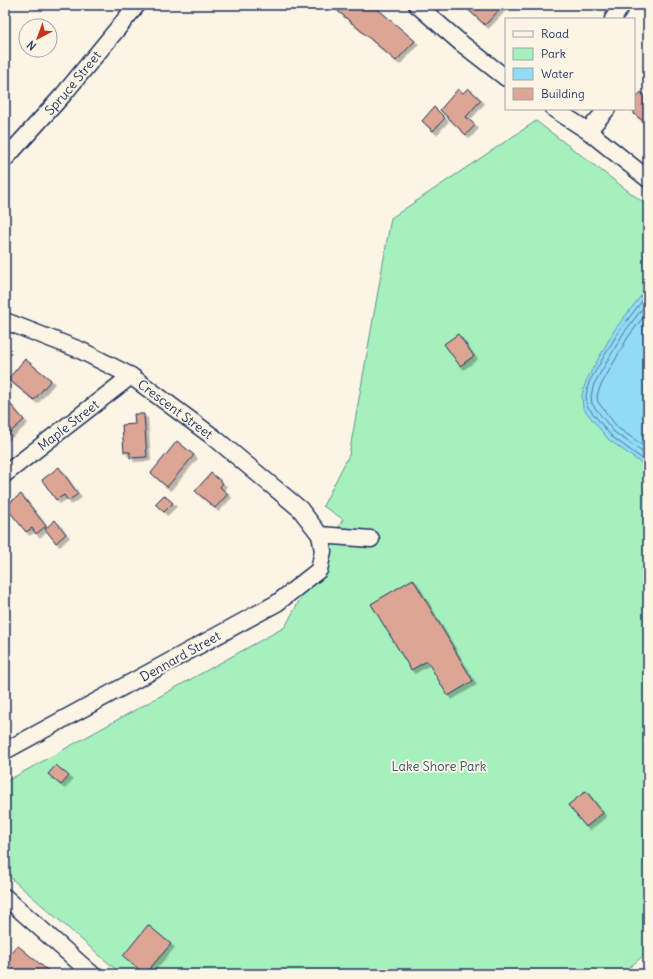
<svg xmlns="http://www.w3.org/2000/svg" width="653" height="979" viewBox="0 0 653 979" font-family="Delius,sans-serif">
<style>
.green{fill:#a6f0be;stroke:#60908e}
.water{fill:#92dbf4;stroke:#6296b8}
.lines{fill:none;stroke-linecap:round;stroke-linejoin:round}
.shore{stroke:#4b749a;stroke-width:1}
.building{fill:#dca594;stroke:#1b2f5e;filter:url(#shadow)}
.minor-casing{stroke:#1b2f5e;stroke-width:19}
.minor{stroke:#fcf5e5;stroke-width:16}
.labels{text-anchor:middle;stroke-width:4;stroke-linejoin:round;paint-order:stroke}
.street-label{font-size:13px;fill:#1b2f5e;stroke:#fcf5e5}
.park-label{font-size:13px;fill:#375671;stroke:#fcf5e5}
</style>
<defs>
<filter id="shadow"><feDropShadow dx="3.5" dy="3.5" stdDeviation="0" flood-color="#0004"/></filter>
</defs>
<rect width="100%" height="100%" fill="#fcf5e5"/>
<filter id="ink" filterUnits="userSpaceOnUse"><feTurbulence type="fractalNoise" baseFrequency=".025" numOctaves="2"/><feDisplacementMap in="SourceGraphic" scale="8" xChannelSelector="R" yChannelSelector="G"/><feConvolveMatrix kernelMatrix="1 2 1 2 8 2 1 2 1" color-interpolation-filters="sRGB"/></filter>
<g filter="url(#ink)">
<path class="green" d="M536 121 648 206V952L621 974H121L5 873V782L285 627 343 519 323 506 349 455 391 218Z"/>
<path class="water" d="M648 287V468L608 439 583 408 582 395 586 381 615 329Z"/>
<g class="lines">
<g class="shore">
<path d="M648 293 619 331 589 382 586 396 587 406 611 436 648 463"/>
<path d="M648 301 623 334 594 384 591 396 592 404 614 432 648 456"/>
<path d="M648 311 628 337 600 387 597 396 598 402 618 428 648 449"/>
</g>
</g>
<g class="building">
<path d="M331 5H373L415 41 396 61Z"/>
<path d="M463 5H504L485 25Z"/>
<path d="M468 88 481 100 466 117 475 125 466 135 440 110 458 89 463 93Z"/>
<path d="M641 92 648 98V125L634 114V100Z"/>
<path d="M434 107 445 118 433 131 422 121Z"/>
<path d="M458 334 474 356 460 366 444 344Z"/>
<path d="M25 359 51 380 34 400 8 379Z"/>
<path d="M5 398 24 420 5 437Z"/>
<path d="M134 414H144L147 457 130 458V452H124L122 425 135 424Z"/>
<path d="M177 441 194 455 167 487 151 473Z"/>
<path d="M59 467 78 494 68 501 64 495 56 500 42 480Z"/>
<path d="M211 473 223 483 220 487 228 494 215 508 195 491Z"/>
<path d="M21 494 46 526 36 534 32 528 26 532 5 506Z"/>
<path d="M164 495 173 503 164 512 155 504Z"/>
<path d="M55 520 66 534 56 543 45 529Z"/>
<path d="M413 579 473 681 448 696 427 661 411 670 371 604Z"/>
<path d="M56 765 69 776 61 785 48 774Z"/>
<path d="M586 791 603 813 586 827 568 805Z"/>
<path d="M148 925 171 944 145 974 123 956Z"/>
<path d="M17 945 52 974H5V960Z"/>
</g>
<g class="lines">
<defs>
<g id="minor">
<path d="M417 5 461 43 506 78"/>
<path d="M613 19 622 5"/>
<path d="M554 109 588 131 648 179"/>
<path d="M588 131 607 109"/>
<path id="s1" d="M5 159 63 95 137 5"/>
<path id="s2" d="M5 321 80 350 131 376 216 439 300 509 320 535 323 551 319 570 277 603 5 751"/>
<path id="s3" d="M5 474 131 376"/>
<path d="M320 535 371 539"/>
<path d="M5 897 92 974"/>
</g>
</defs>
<use href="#minor" class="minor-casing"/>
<use href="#minor" class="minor"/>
</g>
</g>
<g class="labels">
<g class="street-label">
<text dy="5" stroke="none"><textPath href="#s1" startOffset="102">Spruce Street</textPath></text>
<text dy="5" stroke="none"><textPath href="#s2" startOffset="193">Crescent Street</textPath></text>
<text dy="5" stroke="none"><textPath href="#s3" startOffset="80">Maple Street</textPath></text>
<text transform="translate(180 656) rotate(-29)" y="5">Dennard Street</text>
</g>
<g class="park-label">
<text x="439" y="771">Lake Shore Park</text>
</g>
</g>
<rect width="653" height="979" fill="none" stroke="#fcf5e5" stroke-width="20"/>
<rect x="10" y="10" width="633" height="959" fill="none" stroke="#1b2f5e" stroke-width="1.5" filter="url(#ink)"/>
<rect x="505" y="18" width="130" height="92" fill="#fcf5e5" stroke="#a2a6af"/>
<rect x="513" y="31" width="20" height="6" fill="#fcf5e5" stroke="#a2a6af"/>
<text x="541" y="38" font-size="12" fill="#1b2f5e">Road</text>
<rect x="513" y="48" width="20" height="12" fill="#a6f0be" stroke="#a2a6af"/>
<text x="541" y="58" font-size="12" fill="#1b2f5e">Park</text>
<rect x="513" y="68" width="20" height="12" fill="#92dbf4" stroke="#a2a6af"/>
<text x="541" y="78" font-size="12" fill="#1b2f5e">Water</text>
<rect x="513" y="88" width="20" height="12" fill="#dca594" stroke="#a2a6af"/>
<text x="541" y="98" font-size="12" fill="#1b2f5e">Building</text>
<g transform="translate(38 38) rotate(221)"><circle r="19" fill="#fcf5e5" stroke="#a2a6af"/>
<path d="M0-3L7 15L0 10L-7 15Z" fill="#c8321e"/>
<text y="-6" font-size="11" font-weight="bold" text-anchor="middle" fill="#1b2f5e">N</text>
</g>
</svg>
